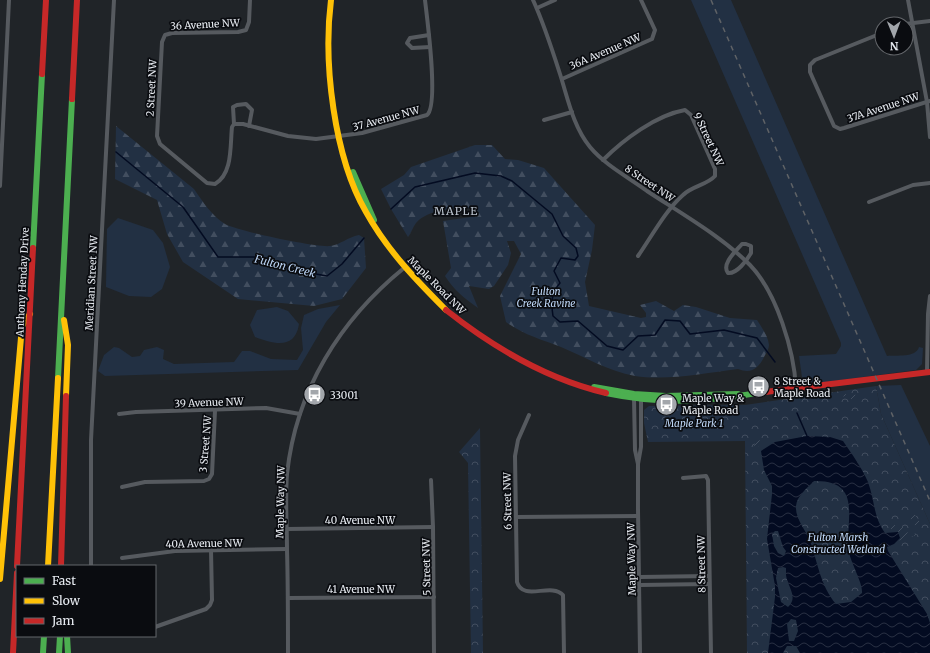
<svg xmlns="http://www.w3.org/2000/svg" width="930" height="653" viewBox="0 0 930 653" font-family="Merriweather,serif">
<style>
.grass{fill:#223043}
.forest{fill:url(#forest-firs)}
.park{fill:url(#park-crowns)}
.garden{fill:url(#garden-furrows)}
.water{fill:url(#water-waves);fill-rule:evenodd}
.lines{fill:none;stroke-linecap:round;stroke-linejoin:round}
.stream{stroke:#030b21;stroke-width:1.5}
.street{stroke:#565a5f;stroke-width:4}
.fast{stroke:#4caf50;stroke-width:6}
.slow{stroke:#ffc107;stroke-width:6}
.jam{stroke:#c62828;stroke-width:6}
.rail{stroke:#5f6266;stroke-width:1.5;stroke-dasharray:5 5;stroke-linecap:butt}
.labels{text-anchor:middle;stroke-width:3.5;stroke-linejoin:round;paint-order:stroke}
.street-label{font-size:10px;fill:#e8ecf2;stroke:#0a0c10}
.park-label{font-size:10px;font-style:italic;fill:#c0d9f9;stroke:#0a0c10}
.poi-label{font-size:10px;fill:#e8ecf2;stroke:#0a0c10;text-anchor:start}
.neighbourhood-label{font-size:11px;letter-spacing:1px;fill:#bac2cc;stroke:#0a0c10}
.water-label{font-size:11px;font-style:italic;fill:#bdd6f7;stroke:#0a0c10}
</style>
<defs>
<pattern id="forest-firs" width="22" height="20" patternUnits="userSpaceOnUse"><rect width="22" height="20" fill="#223043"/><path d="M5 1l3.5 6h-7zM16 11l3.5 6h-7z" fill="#424e5f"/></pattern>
<pattern id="park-crowns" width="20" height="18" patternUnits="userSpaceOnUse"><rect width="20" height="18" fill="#223043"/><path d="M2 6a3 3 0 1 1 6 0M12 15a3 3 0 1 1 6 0" fill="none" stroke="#424e5f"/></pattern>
<pattern id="garden-furrows" width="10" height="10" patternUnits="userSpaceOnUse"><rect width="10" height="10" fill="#223043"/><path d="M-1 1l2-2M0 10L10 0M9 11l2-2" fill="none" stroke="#424e5f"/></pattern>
<pattern id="water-waves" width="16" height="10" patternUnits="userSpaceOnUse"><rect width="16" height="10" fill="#030b21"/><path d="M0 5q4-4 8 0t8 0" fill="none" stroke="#282f42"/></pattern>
</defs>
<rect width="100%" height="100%" fill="#202428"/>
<g class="grass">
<path d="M691 0H731L887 356C896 355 916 358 919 347L923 348 922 364 916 370 811 384 807 382 808 380 802 377 799 356 836 354 841 346V343Z"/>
<path d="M118 218 153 230 163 243 170 267 162 289 151 297 129 296 106 287 107 229Z"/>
<path d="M340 305 326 322 298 370 105 376 98 371 104 355 114 347 119 348 132 357 140 356 144 350 157 347 164 350 163 359 174 364 234 362 242 351H250L271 359 297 360 303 350 301 328 304 315 318 309Z"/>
<path d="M277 307 288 311 299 324C295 350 274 344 255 337L250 325 257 310Z"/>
<path d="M901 385 930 446V524L881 414 876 386Z"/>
</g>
<g class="forest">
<path d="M116 126 194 189C203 202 212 216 225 224 237 231 318 248 330 246 340 245 348 237 359 235L364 238 366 268 342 299 314 306 238 299 183 262 167 234 157 200 115 179Z"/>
<path d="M475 145H492L505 159 518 160 544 168 595 225 592 250 585 282 589 306 641 318 646 317V313L640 305 656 301 674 311 683 305 696 307 730 318 757 320C762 328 768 336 769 345 769 349 766 353 764 357 758 369 751 374 738 369 705 373 667 381 635 376 608 371 585 357 561 347 541 339 524 335 506 322L500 296 521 254 514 241H507L511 253 508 265 494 286 489 289 469 286 478 308C464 298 454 290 445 276L451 268 443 221 471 217 472 208C455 208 428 209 416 223 413 227 411 233 408 237L391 209 381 189 404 175 411 167Z"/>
</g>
<g class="park">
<path d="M876 386 881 414 930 524V653H747L745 441 648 442 644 423V410L649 406 745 405Z"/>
<path d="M480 428 483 653H471L468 463 459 452Z"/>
</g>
<g class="garden">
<path d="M843 394 858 395 860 398 857 400 844 398Z"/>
<path d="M757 438H759L760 442 757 452H754L753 449Z"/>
<path d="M912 511 920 522 919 528 916 527 910 518Z"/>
<path d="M894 525 903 527V533L912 532 917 535 897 541 901 537 898 531 891 532V526Z"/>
</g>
<path class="water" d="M807 436 830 437 843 441C852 454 862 468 868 482 875 501 873 516 885 533L898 532 900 538 894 544 887 547 888 551 927 614 930 623V653H800L796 646H787L783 653H768L775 597V586L767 539 772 494V486L764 470 761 451 775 442ZM814 481C865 480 844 522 849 553 852 565 863 584 862 593L851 602 836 604C820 585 818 563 810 541 806 530 795 519 796 506 797 496 807 488 814 481ZM775 531H778L783 547 786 551 784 556 778 553 774 546 772 534ZM783 567 786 568C786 570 786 573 786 575 787 586 799 597 788 607L781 602 776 578 778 568ZM791 619 796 620 798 631 794 641H789L787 624Z"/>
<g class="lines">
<g class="stream">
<path d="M116 152 183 207 218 257H256L294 270 327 276 342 264 364 238"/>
<path d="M391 209 415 187 475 173 501 176 512 181 552 214 563 236 576 248 578 256 575 260 561 258 554 271 560 283C551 293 551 303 553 316L560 322 578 321 607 346 623 350 638 336 655 335 665 320 680 321 690 334 724 330 757 338 775 362"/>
<path d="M797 413 807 436"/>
</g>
<g class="street">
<path d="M533 0C544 24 552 49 560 74 568 99 573 126 590 147 605 165 628 177 647 191 682 214 721 236 750 265 777 293 794 351 796 388"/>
<path d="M908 0 927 102 930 137"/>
<path d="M537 8 555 0"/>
<path d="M905 24 930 21"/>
<path d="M882 33 815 60 810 65V72L834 126 840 129 844 128 930 101"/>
<path d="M429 35 410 38 407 43 412 48 430 47"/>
<path d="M562 79 652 39 655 30 641 0"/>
<path d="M544 120 572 112"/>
<path d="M234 124 232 127C230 145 233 174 215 184L207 183 160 144 157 136 162 42 165 35 172 33 238 32 246 30 249 22 250 0"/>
<path d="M234 124H243L288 136 316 139 362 133 427 115C439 105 427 18 425 0"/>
<path d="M234 124 233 107 237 105 246 104 252 110 249 126"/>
<path d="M603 160C623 140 656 115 685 110L691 115 715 169V176C707 185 692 186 683 195 665 211 652 236 638 256"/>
<path d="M0 186 9 0"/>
<path d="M869 202 913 185 930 183"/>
<path d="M742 244H746L751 246V253C747 260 737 274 728 273 721 264 736 251 742 244Z"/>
<path d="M927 372 928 314 930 296"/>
<path d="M634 398 635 450 638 464"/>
<path d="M119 414 136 412 266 408 300 414"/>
<path d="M529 415 518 440 515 456 517 582C523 602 551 582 563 595L564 653"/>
<path d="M683 478 706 476 708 480 711 653"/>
<path d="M431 480 433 527 434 653"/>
<path d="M122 487 145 482 204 481 209 479 212 474 215 411"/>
<path d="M516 517 638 516"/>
<path d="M287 529 433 527"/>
<path d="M122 558 175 551 287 549"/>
<path d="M91 566V440L114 0"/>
<path d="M640 577 709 576"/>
<path d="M640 585 709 584"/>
<path d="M288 598 434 597"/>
<path d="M155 627 206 609 210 605 212 600 211 550"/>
<path d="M288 653C288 619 288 584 287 550 287 525 285 499 287 474 296 390 340 320 404 268"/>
<path d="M640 653 638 510V464L641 447V398"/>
</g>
<g class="fast">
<path d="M353 172 374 220"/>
<path d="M33 248 42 74"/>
<path d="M58 378 72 99"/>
<path d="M594 387 634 394 666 396 738 394"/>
<path d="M606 393C663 405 711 402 768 391"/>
<path d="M67 636 68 653"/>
<path d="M43 653 44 636"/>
<path d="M59 653 60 636"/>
</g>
<g class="slow">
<path d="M331 0C323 63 334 157 366 212 387 250 416 280 446 310"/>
<path d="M64 320 68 345 66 396"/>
<path d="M48 566 58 378"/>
<path d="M0 579 22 326 30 314"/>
</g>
<g class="jam">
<path d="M42 74 46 0"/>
<path d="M72 99 77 0"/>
<path d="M446 310C494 348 546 379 606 393"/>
<path d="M765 392 930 372"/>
<path d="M17 566 33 248"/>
<path d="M61 566 66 396"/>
<path d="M13 653 17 573"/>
</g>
<path class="rail" d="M711 0 930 501"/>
</g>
<defs>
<symbol id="bus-disc" viewBox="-11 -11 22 22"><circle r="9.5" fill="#a2a6ab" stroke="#0a0c10"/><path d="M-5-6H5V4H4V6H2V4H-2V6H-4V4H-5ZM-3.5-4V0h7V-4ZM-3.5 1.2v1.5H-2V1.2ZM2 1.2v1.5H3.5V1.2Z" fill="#fff"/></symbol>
</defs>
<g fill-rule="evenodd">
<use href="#bus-disc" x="746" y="374" width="25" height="25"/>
<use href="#bus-disc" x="302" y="382" width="25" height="25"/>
<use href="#bus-disc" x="654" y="392" width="25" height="25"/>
</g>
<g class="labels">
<g class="street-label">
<text transform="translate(205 24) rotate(-3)" y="4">36 Avenue NW</text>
<text transform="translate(605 51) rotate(-23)" y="4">36A Avenue NW</text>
<text transform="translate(151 88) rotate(-87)" y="4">2 Street NW</text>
<text transform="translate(883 107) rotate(-18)" y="4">37A Avenue NW</text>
<text transform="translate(386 118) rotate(-15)" y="4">37 Avenue NW</text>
<text transform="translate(709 139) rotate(65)" y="4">9 Street NW</text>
<text transform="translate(650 183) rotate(34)" y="4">8 Street NW</text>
<text transform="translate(22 282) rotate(-87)" y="4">Anthony Henday Drive</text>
<text transform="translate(91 283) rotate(-87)" y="4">Meridian Street NW</text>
<text transform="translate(437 285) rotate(45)" y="4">Maple Road NW</text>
<text transform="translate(209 402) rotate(-2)" y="4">39 Avenue NW</text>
<text transform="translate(205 444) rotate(-85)" y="4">3 Street NW</text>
<text transform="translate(507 501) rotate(-91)" y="4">6 Street NW</text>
<text transform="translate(280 502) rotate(-89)" y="4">Maple Way NW</text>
<text x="360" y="524">40 Avenue NW</text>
<text transform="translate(204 543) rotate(-1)" y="4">40A Avenue NW</text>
<text transform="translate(631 559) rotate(-91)" y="4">Maple Way NW</text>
<text transform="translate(701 564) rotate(-91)" y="4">8 Street NW</text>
<text transform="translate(426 567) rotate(-91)" y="4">5 Street NW</text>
<text x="361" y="593">41 Avenue NW</text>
</g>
<g class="park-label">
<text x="546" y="295">Fulton<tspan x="546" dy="12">Creek Ravine</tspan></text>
<text x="694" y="427">Maple Park 1</text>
<text x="838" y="541">Fulton Marsh<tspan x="838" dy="12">Constructed Wetland</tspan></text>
</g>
<g class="poi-label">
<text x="774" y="385">8 Street &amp;<tspan x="774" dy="12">Maple Road</tspan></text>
<text x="330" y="399">33001</text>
<text x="682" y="402">Maple Way &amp;<tspan x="682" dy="12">Maple Road</tspan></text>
</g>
<g class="neighbourhood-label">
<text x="456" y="215">MAPLE</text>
</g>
<g class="water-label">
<text transform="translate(285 266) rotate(14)" y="4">Fulton Creek</text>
</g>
</g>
<rect x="16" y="565" width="140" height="72" fill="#0a0c10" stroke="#63666a"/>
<rect x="24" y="578" width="20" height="6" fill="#4caf50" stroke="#63666a"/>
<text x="52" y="585" font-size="12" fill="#e8ecf2">Fast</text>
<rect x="24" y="598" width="20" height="6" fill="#ffc107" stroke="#63666a"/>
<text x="52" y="605" font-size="12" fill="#e8ecf2">Slow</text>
<rect x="24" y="618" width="20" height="6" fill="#c62828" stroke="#63666a"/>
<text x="52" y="625" font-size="12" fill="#e8ecf2">Jam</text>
<g transform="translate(894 36) rotate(179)"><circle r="19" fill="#0a0c10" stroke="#63666a"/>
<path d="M0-3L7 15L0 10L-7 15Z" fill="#a2a6ab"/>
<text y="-6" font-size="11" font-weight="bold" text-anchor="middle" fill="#e8ecf2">N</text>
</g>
</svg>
